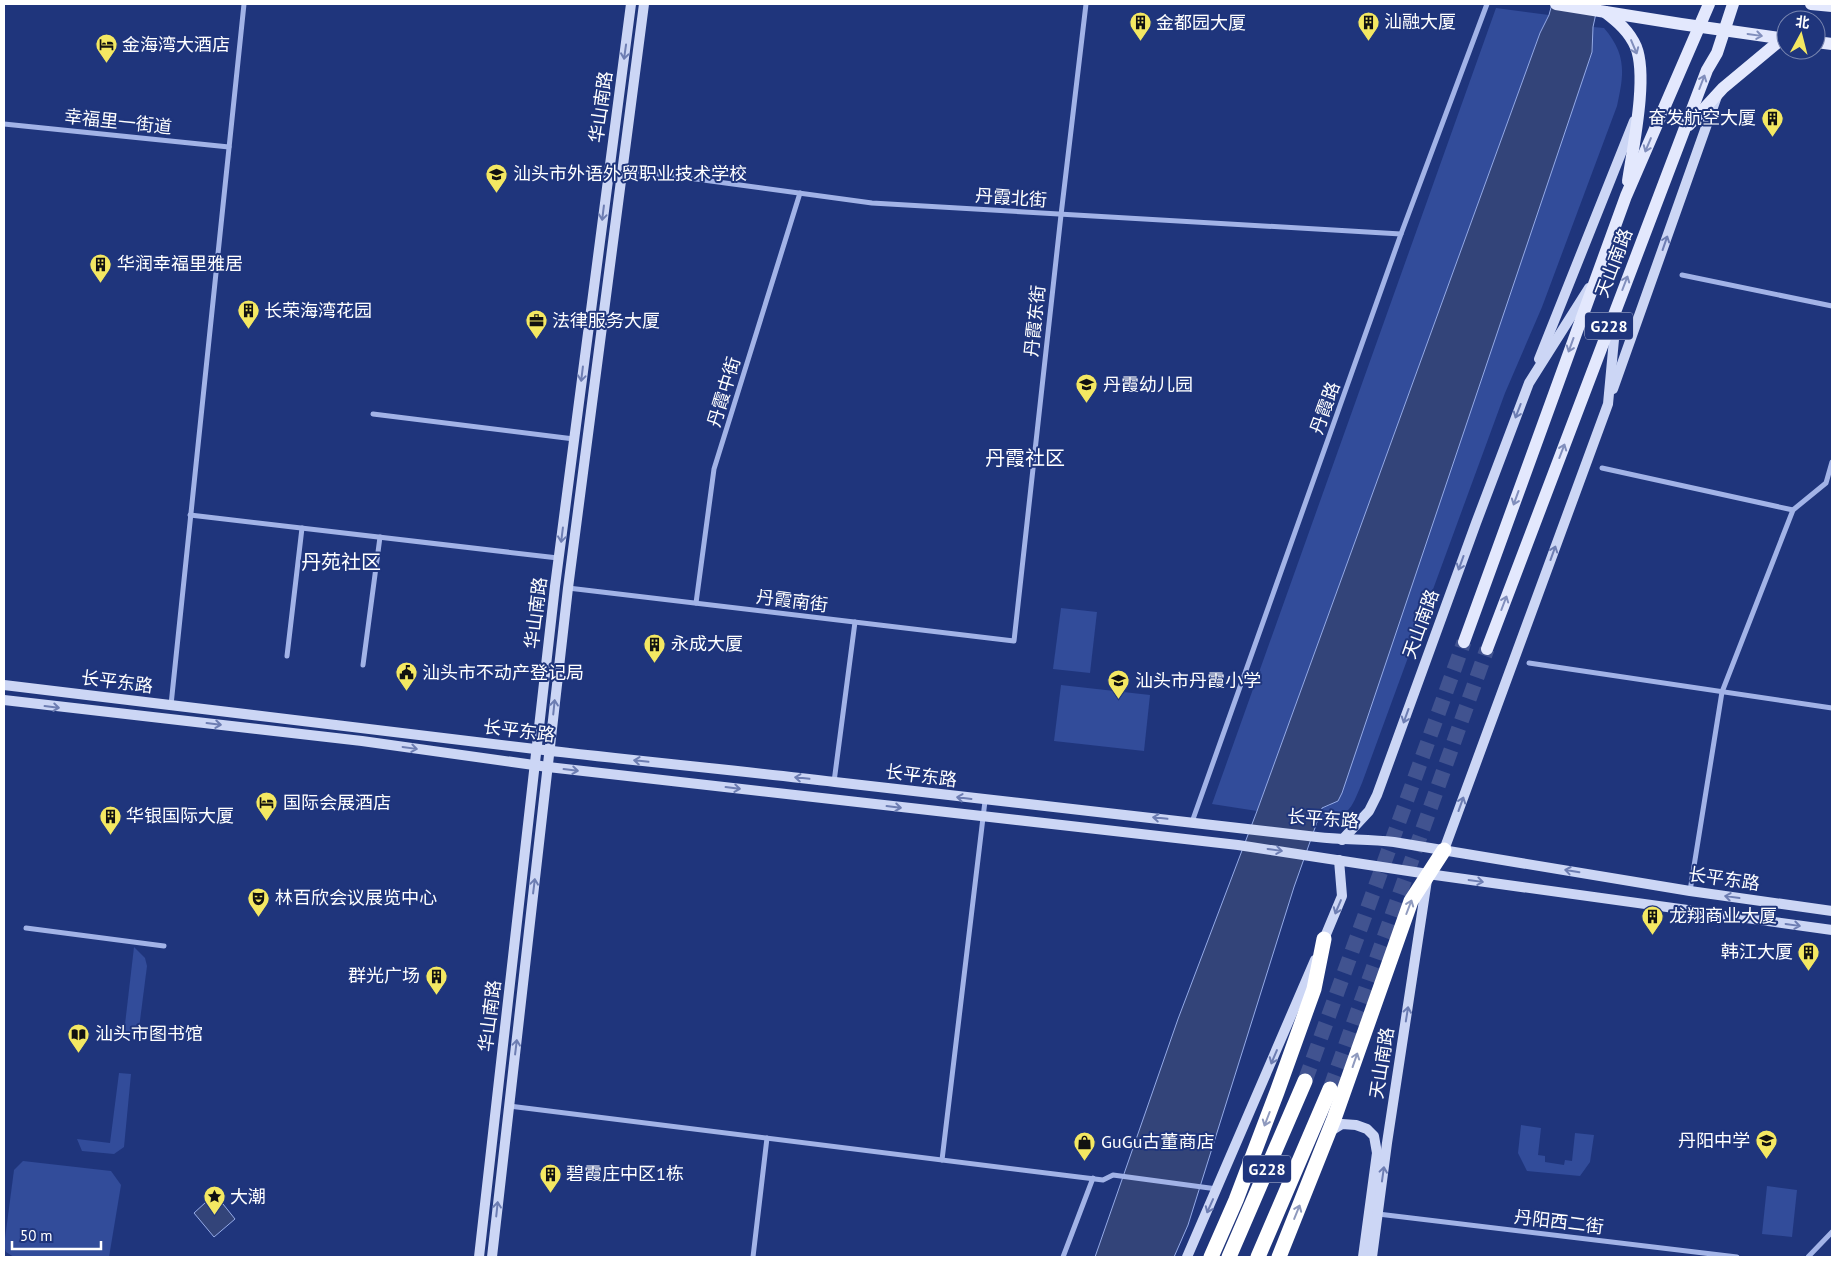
<svg xmlns="http://www.w3.org/2000/svg" width="1836" height="1261" viewBox="0 0 1836 1261" font-family="'PT Sans','Noto Sans SC',sans-serif">
<style>
.green{fill:#324c9a}
.water{fill:#334479;stroke:#95abe8}
.lines{fill:none;stroke-linecap:round;stroke-linejoin:round}
.highway-tunnel{stroke:#415390;stroke-width:15;stroke-dasharray:15 8;stroke-linecap:butt}
.street{stroke:#a2b3e7;stroke-width:5}
.secondary{stroke:#ccd6f5;stroke-width:10}
.primary{stroke:#e3e8fd;stroke-width:12}
.highway{stroke:#fff;stroke-width:15}
.oneway{stroke:#818ebc}
.oneway2{stroke:#6d7db2}
.oneway3{stroke:#8f9abe}
.labels{text-anchor:middle;stroke-width:4;stroke-linejoin:round;paint-order:stroke}
.shield{fill:#1f357c;stroke:#bcc2d8;stroke-width:1}
.shield-label{font-size:16px;font-weight:bold;fill:#fff}
.poi-label{font-size:18px;fill:#fff;stroke:#1f357c;text-anchor:start}
.street-label{font-size:18px;fill:#fff;stroke:#1f357c}
.quarter-label{font-size:20px;fill:#fff;stroke:#1f357c}
</style>
<rect width="100%" height="100%" fill="#1f357c"/>
<g class="green">
<path d="M1496 8 1549 15 1540 33 1257 811 1212 804Z"/>
<path d="M1593 27 1604 28C1627 55 1624 74 1617 106L1542 307 1505 393 1362 783C1350 811 1350 817 1318 819L1322 808 1330 805 1592 52Z"/>
<path d="M1061 608 1097 612 1090 673 1053 669Z"/>
<path d="M1061 685 1150 695 1144 751 1054 741Z"/>
<path d="M134 947 145 958 147 966 138 1036 124 1033Z"/>
<path d="M119 1073 131 1074 124 1147 114 1154 82 1151 77 1139 110 1143Z"/>
<path d="M1521 1125 1541 1128 1538 1155 1545 1156V1162L1564 1165 1565 1160 1572 1161 1575 1133 1594 1135 1590 1162 1580 1176 1527 1171 1518 1153Z"/>
<path d="M23 1161 111 1171 121 1185 109 1257H14L6 1252 4 1246 14 1170Z"/>
<path d="M1767 1186 1797 1190 1792 1237 1762 1234Z"/>
</g>
<g class="water">
<path d="M1552 4H1598L1593 27 1592 52 1342 793 1338 801 1322 808 1294 887 1188 1225 1174 1257H1095L1178 1019 1257 811 1540 33 1549 15Z"/>
<path d="M206 1202 223 1204 235 1219 214 1237 194 1213Z"/>
</g>
<g class="lines">
<g class="highway-tunnel">
<path d="M1305 1081 1464 642"/>
<path d="M1330 1089 1487 649"/>
</g>
<g class="street">
<path d="M4 124 229 147"/>
<path d="M622 169 872 203 1401 234"/>
<path d="M1682 275 1832 306"/>
<path d="M373 414 574 439"/>
<path d="M1602 468 1793 510"/>
<path d="M190 515 558 558"/>
<path d="M568 588 1014 641 1061 215 1086 4"/>
<path d="M696 603 714 469 800 193"/>
<path d="M287 656 302 528"/>
<path d="M1529 663 1832 708"/>
<path d="M363 665 380 537"/>
<path d="M171 705 244 4"/>
<path d="M834 782 855 622"/>
<path d="M1192 822 1401 234 1487 4"/>
<path d="M1690 891 1722 692 1793 510 1826 483 1832 462"/>
<path d="M26 928 164 946"/>
<path d="M509 1106 1103 1180 1113 1175 1217 1189"/>
<path d="M942 1160 985 801"/>
<path d="M1378 1214 1737 1257"/>
<path d="M753 1257 767 1138"/>
<path d="M1063 1257 1093 1178"/>
<path d="M1808 1257 1832 1232"/>
</g>
<g class="secondary">
<path d="M1539 359 1634 121"/>
<path d="M1613 389 1717 96"/>
<path d="M4 685C181 706 358 728 535 749 635 761 735 770 835 782 996 801 1157 819 1317 837 1343 840 1369 839 1394 842L1690 891 1832 911"/>
<path d="M4 700 362 741 548 767 1238 845 1428 874 1832 930"/>
<path d="M1342 840 1369 811 1377 795 1476 523 1529 383 1589 288"/>
<path d="M1444 850 1608 404 1616 318"/>
<path d="M1322 944 1342 896 1339 860"/>
<path d="M1329 1132 1342 1124 1356 1125 1367 1129 1374 1136 1377 1153 1363 1257"/>
<path d="M479 1257 555 586 631 4"/>
<path d="M492 1257 568 588 644 4"/>
<path d="M1187 1257 1315 960"/>
<path d="M1372 1257 1387 1143 1427 880"/>
</g>
<g class="primary">
<path d="M1556 4 1681 24 1786 39"/>
<path d="M1811 4 1832 6"/>
<path d="M1605 12C1618 22 1629 31 1636 47 1648 77 1633 147 1628 181"/>
<path d="M1816 42 1832 44"/>
<path d="M1689 125 1723 88 1783 38"/>
<path d="M1464 642 1626 196 1709 4"/>
<path d="M1487 649 1707 70 1717 53 1733 4"/>
</g>
<g class="highway">
<path d="M1211 1257 1236 1200 1277 1092 1314 989 1324 939"/>
<path d="M1229 1257 1305 1081"/>
<path d="M1258 1257 1330 1089"/>
<path d="M1279 1257 1334 1119 1411 901 1444 850"/>
</g>
</g>
<defs><path id="oneway-shaft" d="M-6 0H5M1.5-3L5.5 0L1.5 3" fill="none" stroke-width="1.6" stroke-linecap="round" stroke-linejoin="round" transform="scale(1.25)"/></defs>
<g class="oneway">
<use href="#oneway-shaft" transform="translate(1755 35) rotate(8)"/>
<use href="#oneway-shaft" transform="translate(1634 47) rotate(67)"/>
<use href="#oneway-shaft" transform="translate(1702 82) rotate(-69)"/>
<use href="#oneway-shaft" transform="translate(1648 145) rotate(113)"/>
<use href="#oneway-shaft" transform="translate(1625 283) rotate(-69)"/>
<use href="#oneway-shaft" transform="translate(1571 345) rotate(110)"/>
<use href="#oneway-shaft" transform="translate(1562 451) rotate(-69)"/>
<use href="#oneway-shaft" transform="translate(1516 498) rotate(110)"/>
<use href="#oneway-shaft" transform="translate(1504 603) rotate(-69)"/>
</g>
<g class="oneway2">
<use href="#oneway-shaft" transform="translate(625 52) rotate(98)"/>
<use href="#oneway-shaft" transform="translate(603 213) rotate(97)"/>
<use href="#oneway-shaft" transform="translate(1665 243) rotate(-71)"/>
<use href="#oneway-shaft" transform="translate(582 374) rotate(97)"/>
<use href="#oneway-shaft" transform="translate(1518 411) rotate(111)"/>
<use href="#oneway-shaft" transform="translate(562 535) rotate(97)"/>
<use href="#oneway-shaft" transform="translate(1553 553) rotate(-70)"/>
<use href="#oneway-shaft" transform="translate(1461 563) rotate(110)"/>
<use href="#oneway-shaft" transform="translate(52 707) rotate(7)"/>
<use href="#oneway-shaft" transform="translate(554 707) rotate(-84)"/>
<use href="#oneway-shaft" transform="translate(1406 716) rotate(110)"/>
<use href="#oneway-shaft" transform="translate(214 724) rotate(7)"/>
<use href="#oneway-shaft" transform="translate(410 748) rotate(8)"/>
<use href="#oneway-shaft" transform="translate(641 761) rotate(-174)"/>
<use href="#oneway-shaft" transform="translate(571 770) rotate(7)"/>
<use href="#oneway-shaft" transform="translate(802 778) rotate(-174)"/>
<use href="#oneway-shaft" transform="translate(733 788) rotate(7)"/>
<use href="#oneway-shaft" transform="translate(964 798) rotate(-173)"/>
<use href="#oneway-shaft" transform="translate(1461 804) rotate(-70)"/>
<use href="#oneway-shaft" transform="translate(894 807) rotate(7)"/>
<use href="#oneway-shaft" transform="translate(1160 818) rotate(-174)"/>
<use href="#oneway-shaft" transform="translate(1275 850) rotate(8)"/>
<use href="#oneway-shaft" transform="translate(1572 871) rotate(-171)"/>
<use href="#oneway-shaft" transform="translate(1476 881) rotate(8)"/>
<use href="#oneway-shaft" transform="translate(534 886) rotate(-83)"/>
<use href="#oneway-shaft" transform="translate(1732 897) rotate(-172)"/>
<use href="#oneway-shaft" transform="translate(1338 907) rotate(113)"/>
<use href="#oneway-shaft" transform="translate(1793 925) rotate(8)"/>
<use href="#oneway-shaft" transform="translate(1407 1014) rotate(-81)"/>
<use href="#oneway-shaft" transform="translate(516 1047) rotate(-83)"/>
<use href="#oneway-shaft" transform="translate(1274 1057) rotate(113)"/>
<use href="#oneway-shaft" transform="translate(1383 1174) rotate(-82)"/>
<use href="#oneway-shaft" transform="translate(1210 1206) rotate(114)"/>
<use href="#oneway-shaft" transform="translate(497 1209) rotate(-84)"/>
</g>
<g class="oneway3">
<use href="#oneway-shaft" transform="translate(1409 907) rotate(-69)"/>
<use href="#oneway-shaft" transform="translate(1355 1060) rotate(-71)"/>
<use href="#oneway-shaft" transform="translate(1267 1119) rotate(111)"/>
<use href="#oneway-shaft" transform="translate(1297 1212) rotate(-68)"/>
</g>
<defs>
<symbol id="building-pin" viewBox="-11 -11 22 30"><path d="M0 17L-7.5 6A9.5 9.5 0 1 1 7.5 6Z" fill="#f4e862" stroke="#1f357c"/><path d="M-4-6H4V6H1V3H-1V6H-4ZM-2.5-4.3h1.7v1.8h-1.7ZM.8-4.3h1.7v1.8H.8ZM-2.5-1h1.7V.8h-1.7ZM.8-1h1.7V.8H.8Z" fill="#111"/></symbol>
<symbol id="hotel-pin" viewBox="-11 -11 22 30"><path d="M0 17L-7.5 6A9.5 9.5 0 1 1 7.5 6Z" fill="#f4e862" stroke="#1f357c"/><path d="M-6-4.5h1.5V1H6V5H4.5V3h-9V5H-6ZM-4 0a1.8 1.8 0 1 1 3.6 0ZM.5 0V-2.5h3Q6-2.5 6 0Z" fill="#111"/></symbol>
<symbol id="school-pin" viewBox="-11 -11 22 30"><path d="M0 17L-7.5 6A9.5 9.5 0 1 1 7.5 6Z" fill="#f4e862" stroke="#1f357c"/><path d="M0-5L7-2L0 1L-7-2ZM-4 1L0 2.5L4 1V4Q0 6-4 4Z" fill="#111"/></symbol>
<symbol id="office-pin" viewBox="-11 -11 22 30"><path d="M0 17L-7.5 6A9.5 9.5 0 1 1 7.5 6Z" fill="#f4e862" stroke="#1f357c"/><path d="M-6-3h4V-5.5h4V-3h4V5H-6ZM-1-4.5V-3h2v-1.5ZM-6 0V1H6V0Z" fill="#111"/></symbol>
<symbol id="civic-pin" viewBox="-11 -11 22 30"><path d="M0 17L-7.5 6A9.5 9.5 0 1 1 7.5 6Z" fill="#f4e862" stroke="#1f357c"/><path d="M-.6-6.5H3V-4.5H.6V-3L4-1V1h2V6H-6V1h2V-1L-.6-3ZM-1.2 2.5V6h2.4V2.5Z" fill="#111"/></symbol>
<symbol id="theatre-pin" viewBox="-11 -11 22 30"><path d="M0 17L-7.5 6A9.5 9.5 0 1 1 7.5 6Z" fill="#f4e862" stroke="#1f357c"/><path d="M-5-5.5Q0-4 5-5.5V0Q5 5 0 6Q-5 5-5 0ZM-3.3-2.5H-1v1.5H-3.3ZM1-2.5H3.3v1.5H1ZM-2.8 1Q0 5.5 2.8 1Z" fill="#111"/></symbol>
<symbol id="library-pin" viewBox="-11 -11 22 30"><path d="M0 17L-7.5 6A9.5 9.5 0 1 1 7.5 6Z" fill="#f4e862" stroke="#1f357c"/><path d="M-6-4Q-3-5.5-.7-3.5V5Q-3 3-6 4ZM6-4Q3-5.5 .7-3.5V5Q3 3 6 4Z" fill="#111"/></symbol>
<symbol id="shop-pin" viewBox="-11 -11 22 30"><path d="M0 17L-7.5 6A9.5 9.5 0 1 1 7.5 6Z" fill="#f4e862" stroke="#1f357c"/><path d="M-5-2.5h2.3a2.7 3.5 0 0 1 5.4 0H5L5.5 6h-11ZM-1.5-2.5h3a1.5 2.3 0 0 0-3 0Z" fill="#111"/></symbol>
<symbol id="sight-pin" viewBox="-11 -11 22 30"><path d="M0 17L-7.5 6A9.5 9.5 0 1 1 7.5 6Z" fill="#f4e862" stroke="#1f357c"/><path d="M0-6L1.8-2.2L6-1.7L2.9 1.2L3.7 5.4L0 3.3L-3.7 5.4L-2.9 1.2L-6-1.7L-1.8-2.2Z" fill="#111"/></symbol>
</defs>
<g fill-rule="evenodd">
<use href="#building-pin" x="1356" y="10" width="25" height="34"/>
<use href="#building-pin" x="1128" y="10" width="25" height="34"/>
<use href="#hotel-pin" x="94" y="32" width="25" height="34"/>
<use href="#building-pin" x="1760" y="106" width="25" height="34"/>
<use href="#school-pin" x="484" y="162" width="25" height="34"/>
<use href="#building-pin" x="88" y="252" width="25" height="34"/>
<use href="#building-pin" x="236" y="298" width="25" height="34"/>
<use href="#office-pin" x="524" y="308" width="25" height="34"/>
<use href="#school-pin" x="1074" y="372" width="25" height="34"/>
<use href="#building-pin" x="642" y="632" width="25" height="34"/>
<use href="#civic-pin" x="394" y="660" width="25" height="34"/>
<use href="#school-pin" x="1106" y="668" width="25" height="34"/>
<use href="#hotel-pin" x="254" y="790" width="25" height="34"/>
<use href="#building-pin" x="98" y="804" width="25" height="34"/>
<use href="#theatre-pin" x="246" y="886" width="25" height="34"/>
<use href="#building-pin" x="1640" y="904" width="25" height="34"/>
<use href="#building-pin" x="1796" y="940" width="25" height="34"/>
<use href="#building-pin" x="424" y="964" width="25" height="34"/>
<use href="#library-pin" x="66" y="1022" width="25" height="34"/>
<use href="#school-pin" x="1754" y="1128" width="25" height="34"/>
<use href="#shop-pin" x="1072" y="1130" width="25" height="34"/>
<use href="#building-pin" x="538" y="1162" width="25" height="34"/>
<use href="#sight-pin" x="202" y="1184" width="25" height="34"/>
</g>
<g class="labels">
<g class="shield">
<rect x="1585" y="312.5" width="48" height="27" rx="4"/>
<rect x="1243" y="1155.5" width="48" height="27" rx="4"/>
</g>
<g class="shield-label">
<text x="1609" y="332">G228</text>
<text x="1267" y="1175">G228</text>
</g>
<g class="poi-label">
<text x="1384" y="28">汕融大厦</text>
<text x="1156" y="29">金都园大厦</text>
<text x="122" y="51">金海湾大酒店</text>
<text x="1756" y="124" text-anchor="end">奋发航空大厦</text>
<text x="513" y="180">汕头市外语外贸职业技术学校</text>
<text x="117" y="270">华润幸福里雅居</text>
<text x="264" y="317">长荣海湾花园</text>
<text x="552" y="327">法律服务大厦</text>
<text x="1103" y="391">丹霞幼儿园</text>
<text x="671" y="650">永成大厦</text>
<text x="422" y="679">汕头市不动产登记局</text>
<text x="1135" y="687">汕头市丹霞小学</text>
<text x="283" y="809">国际会展酒店</text>
<text x="126" y="822">华银国际大厦</text>
<text x="275" y="904">林百欣会议展览中心</text>
<text x="1669" y="922">龙翔商业大厦</text>
<text x="1793" y="958" text-anchor="end">韩江大厦</text>
<text x="420" y="982" text-anchor="end">群光广场</text>
<text x="95" y="1040">汕头市图书馆</text>
<text x="1750" y="1147" text-anchor="end">丹阳中学</text>
<text x="1101" y="1148">GuGu古董商店</text>
<text x="566" y="1180">碧霞庄中区1栋</text>
<text x="230" y="1203">大潮</text>
</g>
<g class="street-label">
<text transform="translate(601 107) rotate(-82)" y="6">华山南路</text>
<text transform="translate(118 122) rotate(6)" y="6">幸福里一街道</text>
<text transform="translate(1011 198) rotate(4)" y="6">丹霞北街</text>
<text transform="translate(1614 263) rotate(-69)" y="6">天山南路</text>
<text transform="translate(1035 321) rotate(-84)" y="6">丹霞东街</text>
<text transform="translate(724 392) rotate(-73)" y="6">丹霞中街</text>
<text transform="translate(1325 408) rotate(-70)" y="6">丹霞路</text>
<text transform="translate(792 601) rotate(7)" y="6">丹霞南街</text>
<text transform="translate(536 613) rotate(-83)" y="6">华山南路</text>
<text transform="translate(1421 624) rotate(-70)" y="6">天山南路</text>
<text transform="translate(117 682) rotate(7)" y="6">长平东路</text>
<text transform="translate(519 731) rotate(7)" y="6">长平东路</text>
<text transform="translate(921 776) rotate(7)" y="6">长平东路</text>
<text transform="translate(1323 819) rotate(4)" y="6">长平东路</text>
<text transform="translate(1724 879) rotate(8)" y="6">长平东路</text>
<text transform="translate(490 1016) rotate(-83)" y="6">华山南路</text>
<text transform="translate(1382 1063) rotate(-81)" y="6">天山南路</text>
<text transform="translate(1559 1222) rotate(7)" y="6">丹阳西二街</text>
</g>
<g class="quarter-label">
<text x="1025" y="465">丹霞社区</text>
<text x="341" y="569">丹苑社区</text>
</g>
</g>
<rect width="1836" height="1261" fill="none" stroke="#ffffff" stroke-width="10"/>
<g transform="translate(1801 35) rotate(7)"><circle r="24" fill="#1f357c" stroke="#7986b0"/>
<path d="M0-4L9 19L0 12L-9 19Z" fill="#f4e862"/>
<text y="-8" font-size="14" font-weight="bold" text-anchor="middle" fill="#ffffff">北</text>
</g>
<path d="M12 1241v8h89v-8" fill="none" stroke="#ffffff" stroke-width="2.5"/>
<text x="20" y="1241" font-size="15" fill="#ffffff" stroke="#1f357c" stroke-width="4" paint-order="stroke">50 m</text>
</svg>
